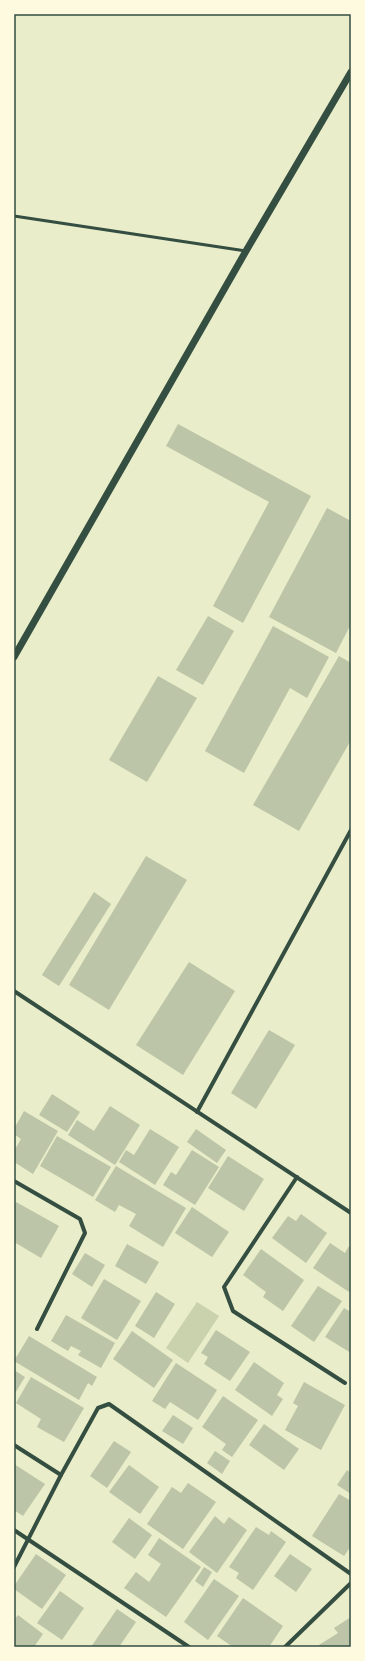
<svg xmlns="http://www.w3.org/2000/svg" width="365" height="1661" viewBox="0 0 365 1661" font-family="Raleway,sans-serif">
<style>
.green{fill:#cad2ad}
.building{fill:#bcc5a7}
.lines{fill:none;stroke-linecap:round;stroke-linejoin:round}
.service{stroke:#344e41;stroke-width:3}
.minor{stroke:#344e41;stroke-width:4}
.tertiary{stroke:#344e41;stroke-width:7}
.neatline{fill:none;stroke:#344e41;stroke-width:1.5}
</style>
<rect width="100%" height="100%" fill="#e9edc9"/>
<path class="green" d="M197 1302 219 1316 188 1363 166 1348Z"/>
<g class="building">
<path d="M178 424 311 496 243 623 213 606 269 502 166 446Z"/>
<path d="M327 508 351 521V624L336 653 269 617Z"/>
<path d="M208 616 234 631 203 685 176 670Z"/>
<path d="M273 626 329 657 307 698 290 688 244 773 205 751Z"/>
<path d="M339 656 351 663V740L299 831 253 805Z"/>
<path d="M158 676 197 698 147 782 109 760Z"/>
<path d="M146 856 187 880 109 1010 69 985Z"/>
<path d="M94 892 111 904 59 986 42 975Z"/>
<path d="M189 962 235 991 183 1075 136 1045Z"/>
<path d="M269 1030 295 1045 256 1109 231 1093Z"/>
<path d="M52 1094 80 1112 67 1132 39 1115Z"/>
<path d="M110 1106 140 1125 115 1165 68 1135 77 1120 94 1131Z"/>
<path d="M24 1111 58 1131 33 1174 14 1162V1151L21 1139 14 1134V1129Z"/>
<path d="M150 1129 179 1147 155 1185 119 1162 126 1150 134 1155Z"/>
<path d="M196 1129 226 1150 217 1163 187 1142Z"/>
<path d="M57 1136 111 1167 93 1197 40 1166Z"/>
<path d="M192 1150 219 1167 195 1205 163 1185 171 1172 176 1175Z"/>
<path d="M228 1156 264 1179 244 1211 208 1188Z"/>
<path d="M116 1166 186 1208 163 1247 129 1226 136 1214 119 1205 115 1212 95 1200Z"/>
<path d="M16 1202 59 1226 41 1258 14 1242V1206Z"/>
<path d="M192 1207 229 1232 212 1257 175 1233Z"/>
<path d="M301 1214 327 1233 306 1263 272 1238 288 1216 296 1221Z"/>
<path d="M330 1243 345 1253 349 1246 351 1247V1289L349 1292 313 1268Z"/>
<path d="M127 1244 159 1262 146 1284 115 1266Z"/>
<path d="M261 1249 304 1280 283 1311 263 1297 266 1292 243 1275Z"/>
<path d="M85 1253 105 1265 92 1287 72 1274Z"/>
<path d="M104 1279 141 1301 117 1340 81 1318Z"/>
<path d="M318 1286 342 1301 314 1342 291 1326Z"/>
<path d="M156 1292 175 1304 154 1338 135 1326Z"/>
<path d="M344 1308 351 1312V1353L325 1337Z"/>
<path d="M66 1315 115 1343 101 1368 78 1355 81 1351 71 1346 68 1351 51 1341Z"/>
<path d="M216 1330 250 1352 230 1381 204 1364 208 1357 201 1353Z"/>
<path d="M132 1331 173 1360 154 1388 113 1359Z"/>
<path d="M29 1336 97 1377 92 1386 88 1383 79 1400 14 1361Z"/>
<path d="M254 1362 284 1383 277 1395 283 1399 272 1416 235 1390Z"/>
<path d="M176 1363 217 1390 198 1420 170 1402 165 1409 152 1401Z"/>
<path d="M14 1370 25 1377 14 1395Z"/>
<path d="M31 1377 84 1408 64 1442 37 1427 41 1419 16 1403Z"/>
<path d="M304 1382 345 1405 321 1450 285 1430 298 1406 293 1403Z"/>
<path d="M223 1396 258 1420 232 1457 222 1450 226 1444 202 1427Z"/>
<path d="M173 1415 193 1428 183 1444 162 1431Z"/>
<path d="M264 1424 299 1449 284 1470 249 1445Z"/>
<path d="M114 1441 131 1452 107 1488 90 1476Z"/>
<path d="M215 1451 230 1461 222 1474 207 1463Z"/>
<path d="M14 1464 45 1484 23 1516 14 1510Z"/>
<path d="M129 1465 159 1487 140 1514 109 1492Z"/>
<path d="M347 1470 351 1473V1494L337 1485Z"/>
<path d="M188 1483 216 1502 183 1549 147 1524 172 1487 181 1493Z"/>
<path d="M339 1494 351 1501V1546L344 1556 312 1536Z"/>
<path d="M215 1516 224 1524 229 1517 247 1530 217 1573 189 1552Z"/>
<path d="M129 1518 152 1535 135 1559 112 1542Z"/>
<path d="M256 1527 269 1535 271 1531 286 1542 253 1590 236 1578 239 1573 229 1567Z"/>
<path d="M159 1538 201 1567 166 1617 124 1588 136 1572 149 1582 161 1564 148 1555Z"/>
<path d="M36 1554 66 1575 42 1609 14 1589V1586Z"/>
<path d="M290 1554 312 1569 296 1592 274 1576Z"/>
<path d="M204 1567 212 1572 203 1587 195 1581Z"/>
<path d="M214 1579 239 1596 208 1640 184 1622Z"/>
<path d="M60 1591 84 1608 62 1640 37 1623Z"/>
<path d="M243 1598 283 1626 269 1647H233L217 1636Z"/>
<path d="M117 1609 136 1622 119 1647H91Z"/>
<path d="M18 1615 43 1634 34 1647H14V1620Z"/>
<path d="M351 1617V1647H320L319 1645 338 1633 334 1628Z"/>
</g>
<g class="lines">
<path class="service" d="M14 216 246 251"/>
<g class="minor">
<path d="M14 991 351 1213"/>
<path d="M197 1112 351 830"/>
<path d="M297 1177 224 1287 233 1311 345 1383"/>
<path d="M14 1181 80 1219 85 1233 37 1329"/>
<path d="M14 1445 61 1475 14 1567"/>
<path d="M61 1475 98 1408 109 1404 351 1574"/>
<path d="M14 1530 189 1647"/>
<path d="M285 1647 351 1583"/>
</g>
<path class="tertiary" d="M14 657 246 251 351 72"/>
</g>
<rect width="365" height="1661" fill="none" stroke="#fefae0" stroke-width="30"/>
<rect x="15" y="15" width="335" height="1631" class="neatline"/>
</svg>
